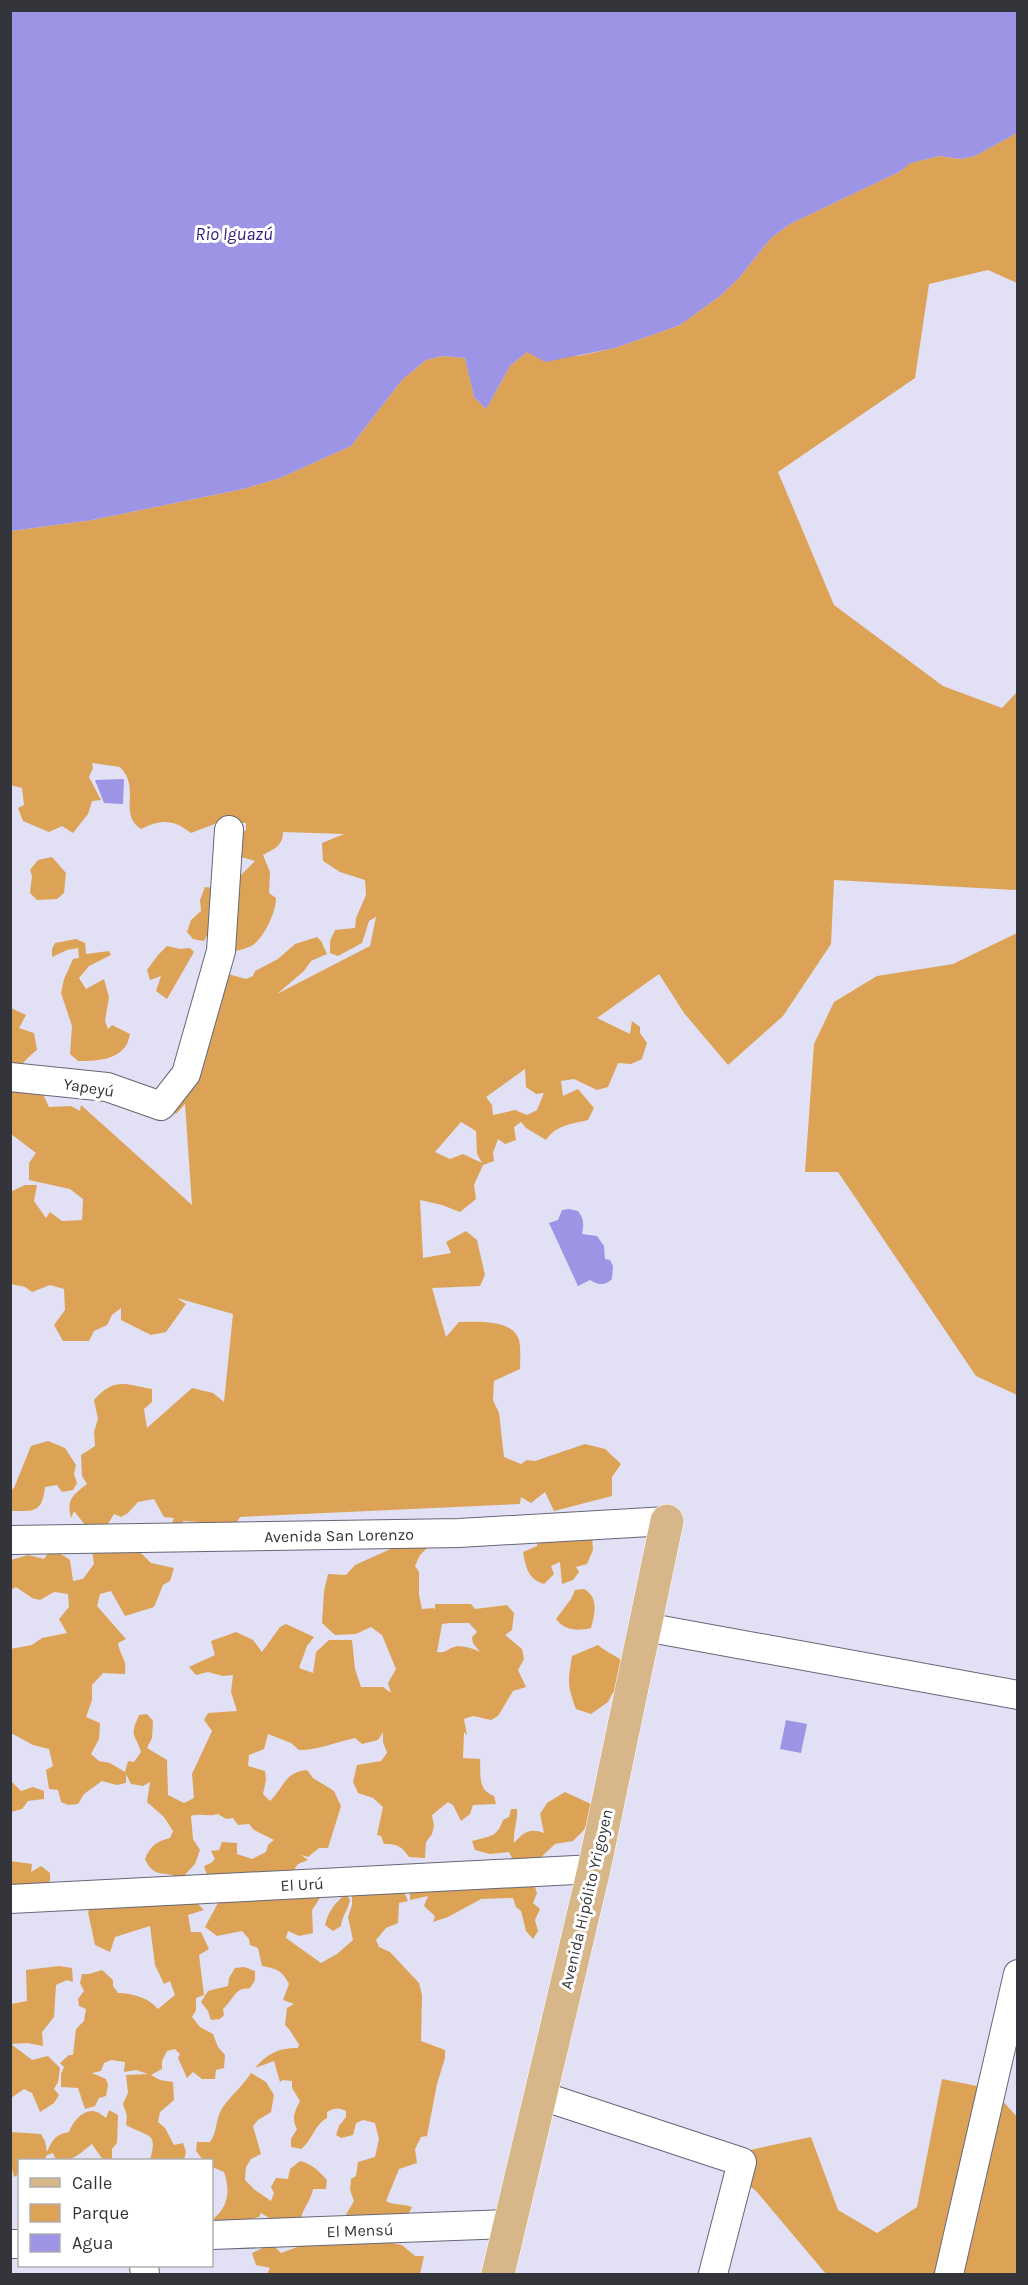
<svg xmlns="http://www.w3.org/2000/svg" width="1028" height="2285" viewBox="0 0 1028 2285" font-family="Karla,sans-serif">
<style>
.green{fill:#dca357;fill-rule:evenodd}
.water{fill:#9d94e5}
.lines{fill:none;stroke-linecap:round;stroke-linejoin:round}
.minor-casing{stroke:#676678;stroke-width:30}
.major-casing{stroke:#fff;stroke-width:34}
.minor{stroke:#fff;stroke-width:28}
.major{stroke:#d7b689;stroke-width:33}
.labels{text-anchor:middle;stroke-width:6;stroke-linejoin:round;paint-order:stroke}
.street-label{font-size:16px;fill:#34343b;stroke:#fff}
.water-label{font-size:18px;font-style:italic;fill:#341a77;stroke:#fff}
</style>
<rect width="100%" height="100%" fill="#e1e0f4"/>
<g class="green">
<path d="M1017 133V283L988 270 929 284 915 378 778 472 834 605 943 686 1002 708 1017 692V888L1015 890 834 880 831 944 783 1016 728 1065 684 1013 659 974 597 1018 630 1034 632 1021 640 1027V1033L647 1043 642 1059 631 1064 618 1063 608 1087 597 1090 574 1079 561 1081 563 1096 578 1089 594 1108 588 1120C571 1124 556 1125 546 1140L526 1128 521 1122 514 1127 516 1140 505 1144 498 1139 493 1153 494 1161 483 1165 474 1185 476 1199 460 1212 442 1205 420 1200 423 1258 451 1253 446 1242 466 1231 477 1240 485 1275 480 1286 432 1288 446 1337 459 1322C476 1322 513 1319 519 1340 521 1349 520 1360 520 1369L494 1381 493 1400 499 1413 504 1457 521 1464 527 1460 535 1461 585 1444 605 1449 621 1464 612 1477V1496L554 1511 545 1492 531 1503 521 1497 520 1504 240 1517 236 1524 183 1521 182 1529 171 1526 174 1518 164 1517 154 1499 138 1502 128 1513 121 1517 114 1514 105 1529 85 1525 74 1511 71 1518C66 1499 73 1495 87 1484L82 1476 81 1455 95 1446 94 1432 98 1419 94 1400C114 1377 125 1384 152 1389V1402L144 1409 147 1428 192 1388 213 1393 224 1402 233 1314 177 1298 186 1304 166 1332 151 1335 121 1320V1308L112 1315 107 1325 94 1331 89 1341H63L54 1325 65 1310 64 1289 50 1285 32 1292 25 1287 11 1284 10 1192 25 1185H37L34 1201 46 1218 50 1212 62 1221 82 1220 83 1199 70 1189 29 1180V1163L36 1153 11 1134V1093L24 1082 41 1090 49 1107 71 1106 80 1111 81 1105 192 1205 185 1104 176 1114 168 1111 228 974 246 979 253 976 255 971 278 959 295 944 317 937 321 941 327 954 311 961 304 971 277 994 370 946 376 917 369 921 362 943 338 956 330 953V941L335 930 355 928 356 918 366 895 365 880 340 872 323 861 322 843 344 834 283 832C283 846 274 849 263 855L270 872 269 893 276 898C276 912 265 936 253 945 247 949 237 950 230 953L236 880 255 861 238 856 233 838 246 830V823L220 822 191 833C174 819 161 819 141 829 122 817 134 797 128 780 127 775 123 771 120 767L92 763 93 768 89 777 101 800 92 801 88 814 73 833 62 826 49 832 23 821 18 808 24 805 22 788 10 785 11 531 92 520 243 489 280 478 351 446 402 380 426 360 442 356 465 358 474 397 486 409 510 366 527 352 578 356 615 348 680 325 720 296 739 278 771 238 790 224 899 172 910 163 939 156 961 159 975 156ZM525 1069 526 1087 536 1094 544 1093 537 1110 527 1115 515 1110 493 1115 492 1105 486 1097ZM461 1122 476 1131 477 1154 482 1163 463 1154 450 1159 435 1152Z"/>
<path d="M52 857 66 873 64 893 57 899 37 900 30 893 32 876 30 870 38 860Z"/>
<path d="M205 887 214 888 209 909 210 930 204 941 193 939 187 932 191 920 201 911 200 900Z"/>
<path d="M1017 933V1395L976 1376 838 1172H805L814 1044 834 1002 877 976 953 964Z"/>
<path d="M76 939 85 943 86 954 109 951 111 955 89 966 79 978 86 989 104 979 109 997 105 1021 108 1029 112 1025 130 1034C126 1060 99 1061 78 1061L70 1054 72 1026 61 993 64 979 73 959 79 958 78 948 67 950 52 957V949L55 943Z"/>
<path d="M167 946 180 949 190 948 194 952 167 999 156 991 161 976 150 980 147 970 158 955Z"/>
<path d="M11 1008 26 1015 19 1028 34 1033 37 1050C26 1058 21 1067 11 1074Z"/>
<path d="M48 1441 65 1448 76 1465 74 1474 77 1483 73 1490 62 1492 57 1485 45 1487C42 1514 33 1511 11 1511V1490L14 1488 31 1446Z"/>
<path d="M592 1535 593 1550 587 1564 576 1567 579 1572 573 1580 562 1584 560 1562 551 1566 554 1574 544 1584C528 1579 526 1568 523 1552L537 1546 538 1540Z"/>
<path d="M431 1544 420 1555 415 1566 419 1572V1595L422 1609 434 1608 435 1610V1604H471L475 1609 507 1605 514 1613 512 1630 505 1635 522 1649 524 1659 518 1670 526 1687 513 1691 498 1716 491 1720 473 1716 464 1719 467 1735 464 1732 463 1758 480 1759C481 1774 477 1790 494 1796L496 1804 473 1805 470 1814 461 1821 453 1805 448 1802 432 1815 434 1826 432 1834 426 1842 425 1858 409 1857C401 1846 398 1844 384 1844L381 1836 377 1835 383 1807 373 1798 358 1793 353 1782 357 1765 381 1761 387 1753 383 1742V1732L378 1740 362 1744 355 1738C336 1742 319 1750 299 1750L291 1743 268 1734 264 1749 249 1755 248 1766 265 1771 266 1780 263 1794 270 1801C284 1788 284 1772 307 1770L313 1778 334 1791 341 1806 328 1848H319L308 1857 301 1855 308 1860 298 1864 290 1876 314 1891 320 1898 312 1910 313 1933 299 1936 288 1931 286 1938 321 1963 337 1954 353 1940 348 1917 352 1905V1893L404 1892 408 1901 399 1903 398 1923 386 1928 376 1940 379 1947 390 1952 419 1983 422 1995 421 2041 445 2050V2058L437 2084 427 2136 421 2137 415 2149 417 2163 399 2169 386 2201C392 2205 404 2204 412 2207L409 2213 404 2216 344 2218 354 2201 350 2190 351 2179 356 2176 358 2162 375 2157 379 2139 375 2123 363 2120 356 2123 353 2135 341 2138 336 2135 339 2126 346 2117V2111C338 2107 334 2108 327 2112V2118C315 2124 312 2141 301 2149L291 2147V2139L297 2129C291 2118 295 2111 300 2101L292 2088V2081L283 2080 280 2082 274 2061 255 2068C268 2053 279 2048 298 2048L299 2044C293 2037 292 2031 285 2025L287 2008 294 2004 283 2000 289 1984C282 1970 277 1969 262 1966L258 1948 250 1945 249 1939 242 1931 217 1936 205 1927 226 1888 210 1884 204 1866 211 1863 215 1859 211 1851 219 1850 222 1842 237 1843V1854L252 1859 266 1852 268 1845 274 1840 254 1830 249 1824 238 1825 233 1818 226 1819 218 1814C208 1817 201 1813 191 1816L193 1839 200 1850 195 1864 181 1879C165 1869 154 1880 145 1859 150 1846 157 1841 170 1838L173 1831 164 1817 147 1802 150 1782 143 1786 131 1784 126 1774V1783L117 1785 102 1781 84 1794 78 1804 68 1805 61 1802 58 1790 49 1789 46 1770 53 1766 49 1749 33 1745 11 1733 10 1649 32 1645 42 1638 67 1633 59 1619 69 1607 68 1594 54 1592 40 1600 32 1598 16 1587 11 1590V1560L28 1555 44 1559 52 1548 70 1560 73 1581 83 1579 94 1564 92 1550 139 1551 151 1563 174 1568 170 1581 163 1585 154 1607 125 1616 111 1591 100 1594 97 1606 126 1639 118 1643C120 1657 127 1657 125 1674L103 1673 92 1685V1700L86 1717 100 1723 99 1739 91 1754 99 1761 110 1763 125 1772 128 1761 134 1762 141 1752C135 1732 129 1738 139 1715L147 1714 153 1721 152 1738 147 1748 167 1760 168 1795 184 1803 194 1798 192 1774 212 1731 204 1720 208 1713 237 1711 231 1692 233 1675 223 1676 208 1672 196 1675 189 1667 215 1655 211 1641 236 1632 253 1640 262 1652 280 1627 286 1624 314 1637 307 1646 299 1668 313 1673 316 1652 329 1640H352L355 1669 361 1687H383L391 1693 388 1683 396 1669 382 1635 371 1627 356 1634 335 1635 322 1623 324 1591 328 1574 346 1575 355 1565 395 1547ZM450 1623H469L477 1632 472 1637 473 1643 480 1652C471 1648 460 1644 451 1648 446 1651 444 1653 437 1652L442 1624Z"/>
<path d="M584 1589C599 1597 595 1614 591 1628 578 1631 565 1631 556 1619L571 1599 575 1590Z"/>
<path d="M598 1645C607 1653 617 1655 625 1664L620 1686 612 1694 608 1702 591 1714 576 1709C567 1684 568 1682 572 1656Z"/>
<path d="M10 1780 21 1791 33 1787 44 1791V1799L28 1801 22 1809 11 1812Z"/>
<path d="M565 1792 591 1804 593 1814 583 1831 573 1841 555 1844 536 1862H514L509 1852 490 1854 475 1850 472 1841C489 1836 497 1838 503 1820L509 1817 511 1809H517C518 1821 513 1830 514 1843 524 1832 530 1828 544 1833L540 1814 547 1803Z"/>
<path d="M10 1861 32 1864 31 1872 41 1866 50 1873V1881L11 1898Z"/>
<path d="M534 1884 537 1893 533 1903 540 1909 535 1920 538 1931 533 1939 526 1931 521 1911 516 1907 513 1898 481 1899 448 1917 433 1922 435 1916 424 1906 428 1896 410 1900V1891Z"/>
<path d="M346 1894 350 1900C348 1910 342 1916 341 1926L333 1931 325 1925C329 1910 334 1904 346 1894Z"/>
<path d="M190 1896 204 1910 188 1915 191 1932H201L209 1949 199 1955 204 1995 196 1998V2010L192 2017 200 2027 213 2034 218 2047 225 2055 224 2068 216 2070 215 2079H202L193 2072 187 2078 178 2058 180 2054 175 2049 167 2051 162 2061V2069L151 2075 160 2080 173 2082 174 2100 160 2112 158 2122 165 2128 174 2145 183 2143 186 2152 184 2160H150C158 2131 149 2138 126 2125L127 2116 123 2104 128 2093 126 2075 148 2074 136 2070 124 2072 125 2062 111 2060 104 2063 101 2071 92 2073 106 2079 108 2085 106 2096 99 2098 95 2106 85 2109 78 2088 61 2087V2074L64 2067 60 2063 69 2055H73L76 2029 84 2021 86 2009 79 2006 78 1999 84 1991 80 1983 82 1974H89L102 1970 113 1980V1986L118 1993C132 1993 149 1998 158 2009L175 1995 170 1981 164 1984 155 1965 150 1926 115 1937 110 1952 95 1945 88 1912 94 1902Z"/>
<path d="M59 1966 72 1968 73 1982 67 1980 56 1985 54 2017 42 2032 43 2046 27 2043 11 2044 32 2060 48 2056 60 2068 58 2082 54 2089 59 2095 54 2103 40 2112 32 2093 24 2089 11 2098V2004L27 2001 26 1970Z"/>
<path d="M244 1967 255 1971V1980L250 1988C247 1989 243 1988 240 1990 235 1992 229 2004 223 2009L224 2015 220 2019 211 2020 208 2011 201 2002 208 1991 228 1986 229 1978 235 1968Z"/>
<path d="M251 2073 266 2082 274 2095 271 2112 258 2120 253 2126 261 2154 251 2159 246 2167 245 2180 255 2190 271 2201 274 2193 271 2187 276 2178 288 2179 290 2169 300 2161C312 2164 319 2171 327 2180L326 2189H313C311 2201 303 2207 301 2219H271L261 2213 259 2217 217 2228 214 2218C229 2206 230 2189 224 2172L212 2167V2160H203L196 2151 197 2142H210C218 2131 215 2118 223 2107 231 2095 243 2086 251 2073Z"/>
<path d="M942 2079 992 2089 1017 2117V2274H826L757 2192 716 2157 811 2137 838 2210 877 2233 917 2207Z"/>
<path d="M109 2110 118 2115 117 2143 112 2149V2160H103L92 2144C79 2154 72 2163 55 2158L53 2153 47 2155 44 2160H20L19 2174 14 2177 12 2169 11 2170V2132L41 2134 45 2141 47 2152C53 2139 55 2135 69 2132 73 2122 84 2107 97 2112 100 2113 103 2116 106 2118Z"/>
<path d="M366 2238 402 2245 415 2256H424L420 2274H267L270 2268 256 2265 252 2253 272 2244 281 2253 314 2241Z"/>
</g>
<g class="water">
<path d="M11 10 1017 11V133L975 156 961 159 939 156 911 163 899 172 790 224 771 238 739 278 720 296 680 325 615 348 545 362 527 352 510 366 486 409 474 397 465 358 442 356 426 360 402 380 351 446 280 478 243 489 92 520 11 531Z"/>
<path d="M124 779 123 804 104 803 95 780Z"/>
<path d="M569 1209 578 1211C584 1219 584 1224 582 1234L597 1236 604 1246 605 1259 610 1260 613 1266 612 1279C605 1286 598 1285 590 1280L578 1286 549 1223 558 1220 562 1210Z"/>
<path d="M786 1720 807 1724 801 1753 780 1749Z"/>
</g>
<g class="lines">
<defs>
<g id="minor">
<path d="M10 1077 107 1087 161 1106 186 1074 221 951 229 830"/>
<path d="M10 1540 459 1533 667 1521"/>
<path d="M645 1627 1018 1695"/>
<path d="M10 1899 594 1869"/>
<path d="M539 2095 742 2162 713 2274"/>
<path d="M212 2235 508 2224"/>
<path d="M10 2244H20"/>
<path d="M144 2266 145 2274"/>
<path d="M949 2274 1018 1974"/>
</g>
<path id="major" d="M498 2274 594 1869 667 1521"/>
</defs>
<use href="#minor" class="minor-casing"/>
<use href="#major" class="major-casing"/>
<use href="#minor" class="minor"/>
<use href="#major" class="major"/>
</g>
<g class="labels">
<g class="street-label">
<text transform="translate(89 1087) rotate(9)" y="6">Yapeyú</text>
<text transform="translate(339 1535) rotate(-1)" y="6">Avenida San Lorenzo</text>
<text transform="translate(302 1884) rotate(-3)" y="6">El Urú</text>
<text transform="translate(586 1899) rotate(-77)" y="6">Avenida Hipólito Yrigoyen</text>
<text transform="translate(360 2230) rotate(-2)" y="6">El Mensú</text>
</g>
<g class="water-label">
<text x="234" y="240">Rio Iguazú</text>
</g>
</g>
<rect width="1028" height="2285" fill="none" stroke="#34343b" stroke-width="24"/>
<rect x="18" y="2159" width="195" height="108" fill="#ffffff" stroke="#aeaeb1" stroke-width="1.5"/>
<rect x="30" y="2178" width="30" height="9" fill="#d7b689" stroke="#aeaeb1" stroke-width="1.5"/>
<text x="72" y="2189" font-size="18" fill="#34343b">Calle</text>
<rect x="30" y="2204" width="30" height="18" fill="#dca357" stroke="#aeaeb1" stroke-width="1.5"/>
<text x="72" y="2219" font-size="18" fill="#34343b">Parque</text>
<rect x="30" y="2234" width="30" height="18" fill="#9d94e5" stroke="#aeaeb1" stroke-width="1.5"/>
<text x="72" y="2249" font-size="18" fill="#34343b">Agua</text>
</svg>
